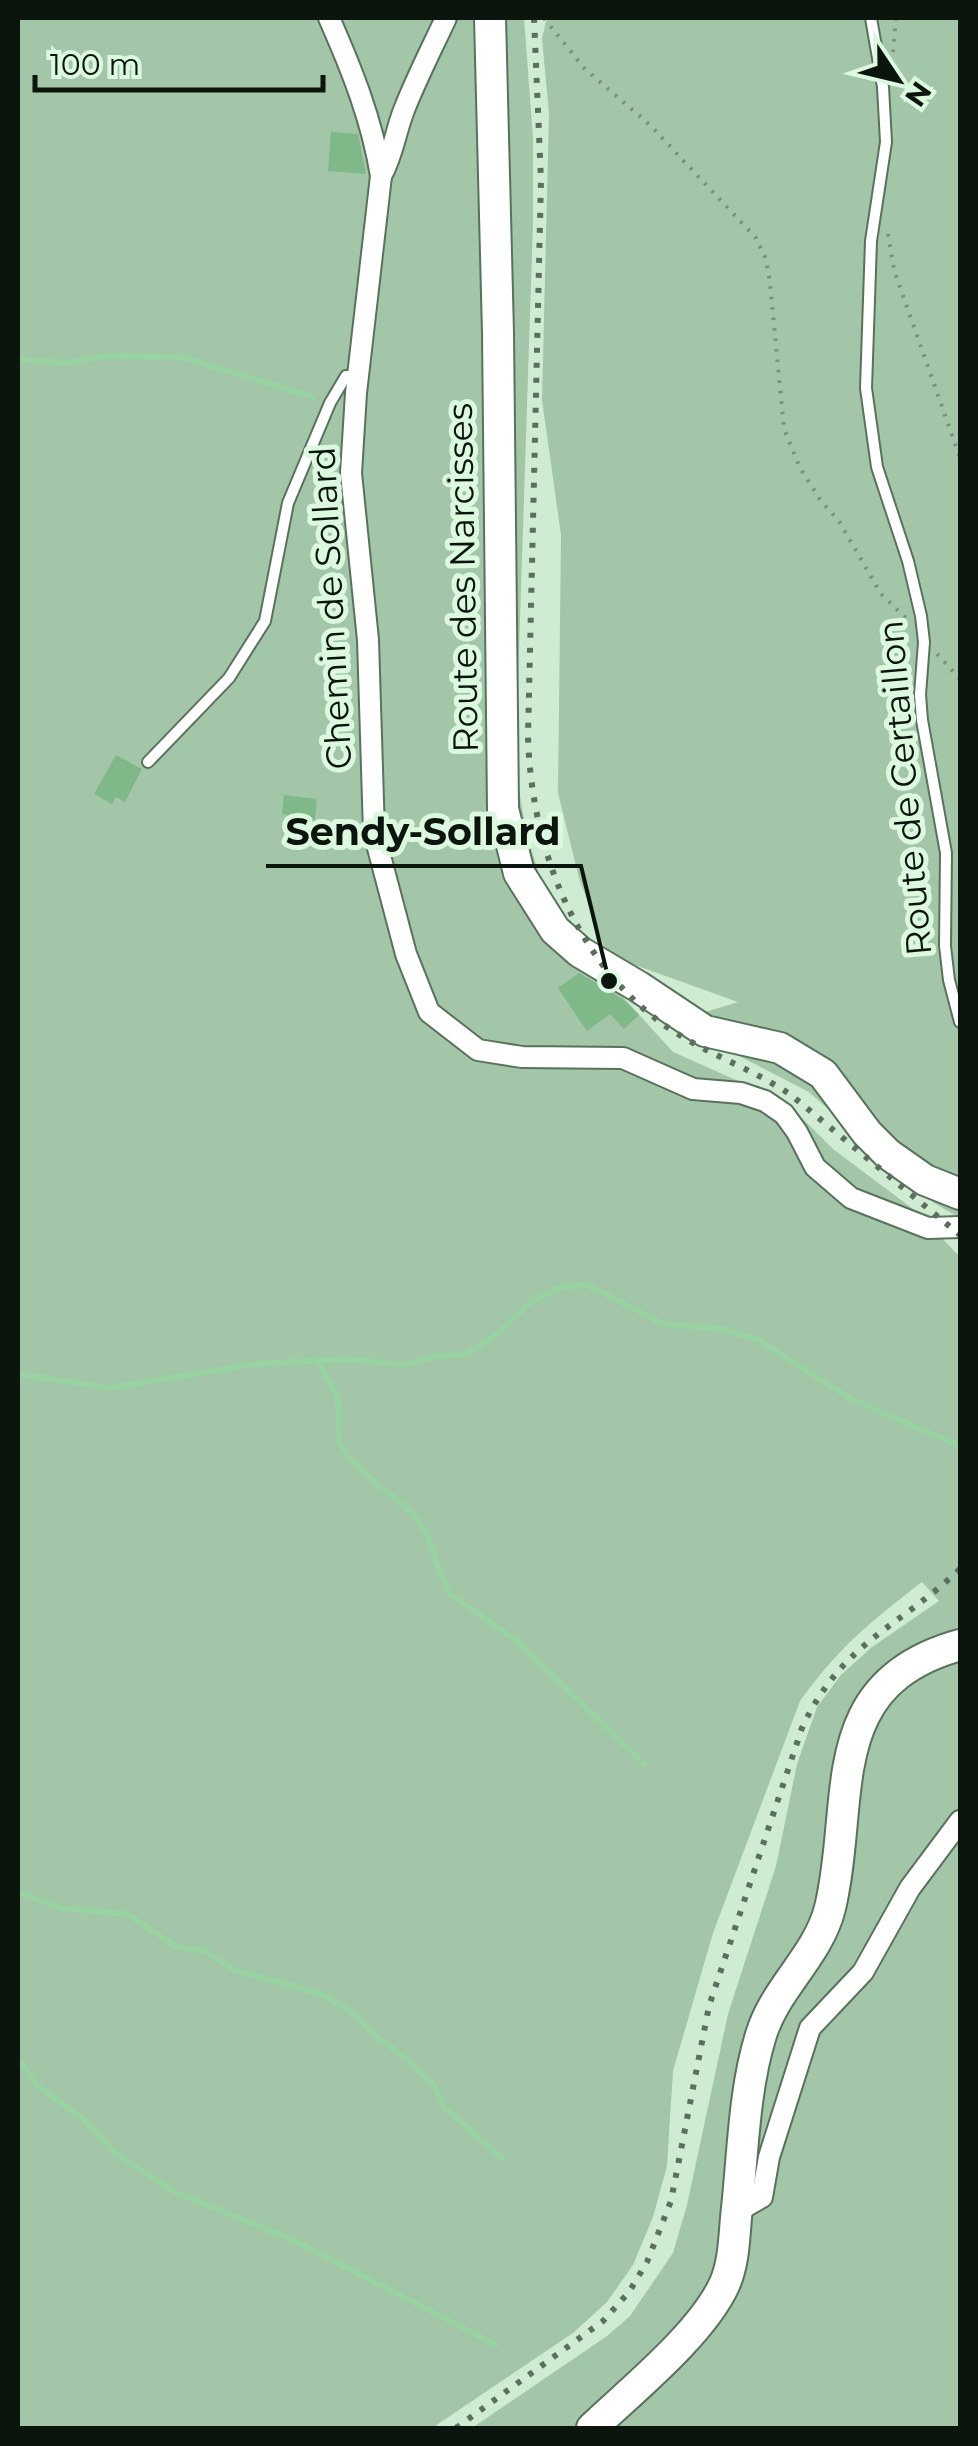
<svg xmlns="http://www.w3.org/2000/svg" width="978" height="2446" viewBox="0 0 978 2446" font-family="Montserrat,sans-serif">
<style>
.green{fill:#a3c5a8}
.lines{fill:none;stroke-linecap:round;stroke-linejoin:round}
.stream{stroke:#99d3a3;stroke-width:6}
.building{fill:#7fb889}
.lane-casing{stroke:#59725c;stroke-width:14}
.street-casing{stroke:#59725c;stroke-width:24}
.secondary-casing{stroke:#59725c;stroke-width:34}
.path{stroke:#7a8f7d;stroke-width:4;stroke-dasharray:2.5 8;stroke-linecap:butt}
.lane{stroke:#fff;stroke-width:10}
.street{stroke:#fff;stroke-width:20}
.secondary{stroke:#fff;stroke-width:30}
.rail{stroke:#5c6e5f;stroke-width:6;stroke-dasharray:5 10;stroke-linecap:butt}
.labels{text-anchor:middle;stroke-width:10;stroke-linejoin:round;paint-order:stroke}
.street-label{font-size:35px;fill:#0b150d;stroke:#dcf9e0}
.leader{fill:none;stroke:#0b150d;stroke-width:4}
.callout-dot{fill:#0b150d;stroke:#dcf9e0;stroke-width:4}
.callout-label{font-size:38px;text-anchor:middle;font-weight:bold;fill:#0b150d;stroke:#dcf9e0;stroke-width:10;stroke-linejoin:round;paint-order:stroke}
</style>
<rect width="100%" height="100%" fill="#cfecd3"/>
<g class="green">
<path d="M18 18H524L533 138V223L516 741 519 790 527 836 539 874 567 929 603 975 673 1052 761 1091 795 1111 833 1149 917 1212 960 1257V2428H472L607 2336 630 2316 673 2253 687 2205 728 2014 776 1866 797 1764 817 1707 841 1675 872 1647 939 1601 922 1582C870 1622 839 1647 800 1701L713 1933 673 2071 667 2166 653 2217 633 2265 607 2302 573 2333 432 2428H18Z"/>
<path d="M547 18H960V1218L934 1203 809 1092 673 1022 738 1002 607 955 579 878 558 793 561 535 542 400 549 114 542 38Z"/>
</g>
<g class="lines">
<g class="stream">
<path d="M18 359 65 363 104 356 182 357 313 397"/>
<path d="M318 1360 338 1398 339 1442 352 1462 413 1514 427 1533 440 1573 450 1594 517 1641 644 1764"/>
<path d="M18 1374 109 1388 255 1364 347 1359 404 1365 436 1356 466 1354 495 1336 530 1302 561 1287 587 1285 663 1324 721 1329 757 1339 851 1399 960 1446"/>
<path d="M18 1892 61 1908 127 1914 177 1947 205 1951 234 1970 322 1994 353 2013 376 2036 410 2062 434 2085 445 2108 503 2159"/>
<path d="M18 2060 38 2086 82 2118 115 2153 173 2191 293 2240 496 2345"/>
</g>
</g>
<g class="building">
<path d="M331 132 358 134 366 174 328 171Z"/>
<path d="M457 517 478 522 471 553 450 549Z"/>
<path d="M116 755 142 769 125 802 116 797 112 804 94 794Z"/>
<path d="M284 795 317 799 313 837 286 834 288 815 282 814Z"/>
<path d="M579 973 603 987 607 994 610 991 625 1001 639 1015 624 1029 610 1014 587 1031 558 988Z"/>
</g>
<g class="lines">
<defs>
<g id="lane">
<path d="M871 18 883 87 886 142 871 241 866 388 877 467 908 561 921 616 924 642 920 695 922 720 946 853 945 946 949 980 960 1022"/>
<path d="M148 762 229 678 265 621 288 503 330 403 346 376H357"/>
</g>
<g id="street">
<path d="M329 18C352 70 372 120 381 176L356 393 351 473 368 640 374 833 406 954 429 1012 478 1050 522 1057 623 1058 693 1089 741 1093 765 1101 784 1114 797 1132 815 1167 851 1198 928 1228 960 1227"/>
<path d="M381 176C393 155 395 133 404 110 416 79 432 48 446 18"/>
<path d="M736 2212 762 2197 769 2157 810 2028 863 1972 910 1888 960 1821"/>
</g>
<g id="secondary">
<path d="M490 18 498 333 503 809 519 873 555 930 580 952 639 987 705 1031 780 1048 823 1074 867 1133 888 1154 925 1180 960 1194"/>
<path d="M592 2428C632 2390 703 2333 725 2283 735 2259 734 2233 737 2208 743 2152 744 2089 761 2035 775 1988 818 1956 830 1908 856 1800 819 1684 960 1645"/>
</g>
</defs>
<use href="#lane" class="lane-casing"/>
<use href="#street" class="street-casing"/>
<use href="#secondary" class="secondary-casing"/>
<g class="path">
<path d="M544 18 584 68 650 125 756 238 765 257 769 274 784 429 800 468 821 501 839 521 881 594 908 620"/>
<path d="M893 52 896 18"/>
<path d="M888 234 894 270 960 458"/>
<path d="M937 654 960 679"/>
</g>
<use href="#lane" class="lane"/>
<use href="#street" class="street"/>
<use href="#secondary" class="secondary"/>
<g class="rail">
<path d="M534 18 541 180 528 736C531 847 575 965 670 1029 709 1055 753 1069 791 1095L960 1235"/>
<path d="M456 2428 603 2321 629 2292 647 2262 671 2201 709 2006 802 1728C842 1642 897 1629 960 1569"/>
</g>
</g>
<g class="labels">
<g class="street-label">
<text transform="translate(463 578) rotate(-91)" y="12">Route des Narcisses</text>
<text transform="translate(331 608) rotate(-93)" y="12">Chemin de Sollard</text>
<text transform="translate(905 788) rotate(-95)" y="12">Route de Certaillon</text>
</g>
</g>
<path class="leader" d="M609 981L581 866H266"/>
<circle class="callout-dot" cx="609" cy="981" r="10"/>
<g class="callout-label">
<text x="423" y="845">Sendy-Sollard</text>
</g>
<rect width="978" height="2446" fill="none" stroke="#0b150d" stroke-width="40"/>
<g transform="translate(898 80) rotate(125)" stroke="#dcf9e0" stroke-width="8" paint-order="stroke">
<path d="M0-8L18 38L0 25L-18 38Z" fill="#0b150d"/>
<text y="-15" font-size="28" font-weight="bold" text-anchor="middle" fill="#0b150d">N</text>
</g>
<path d="M35 75v15h288v-15" fill="none" stroke="#0b150d" stroke-width="5"/>
<text x="50" y="75" font-size="30" fill="#0b150d" stroke="#dcf9e0" stroke-width="8" paint-order="stroke">100 m</text>
</svg>
